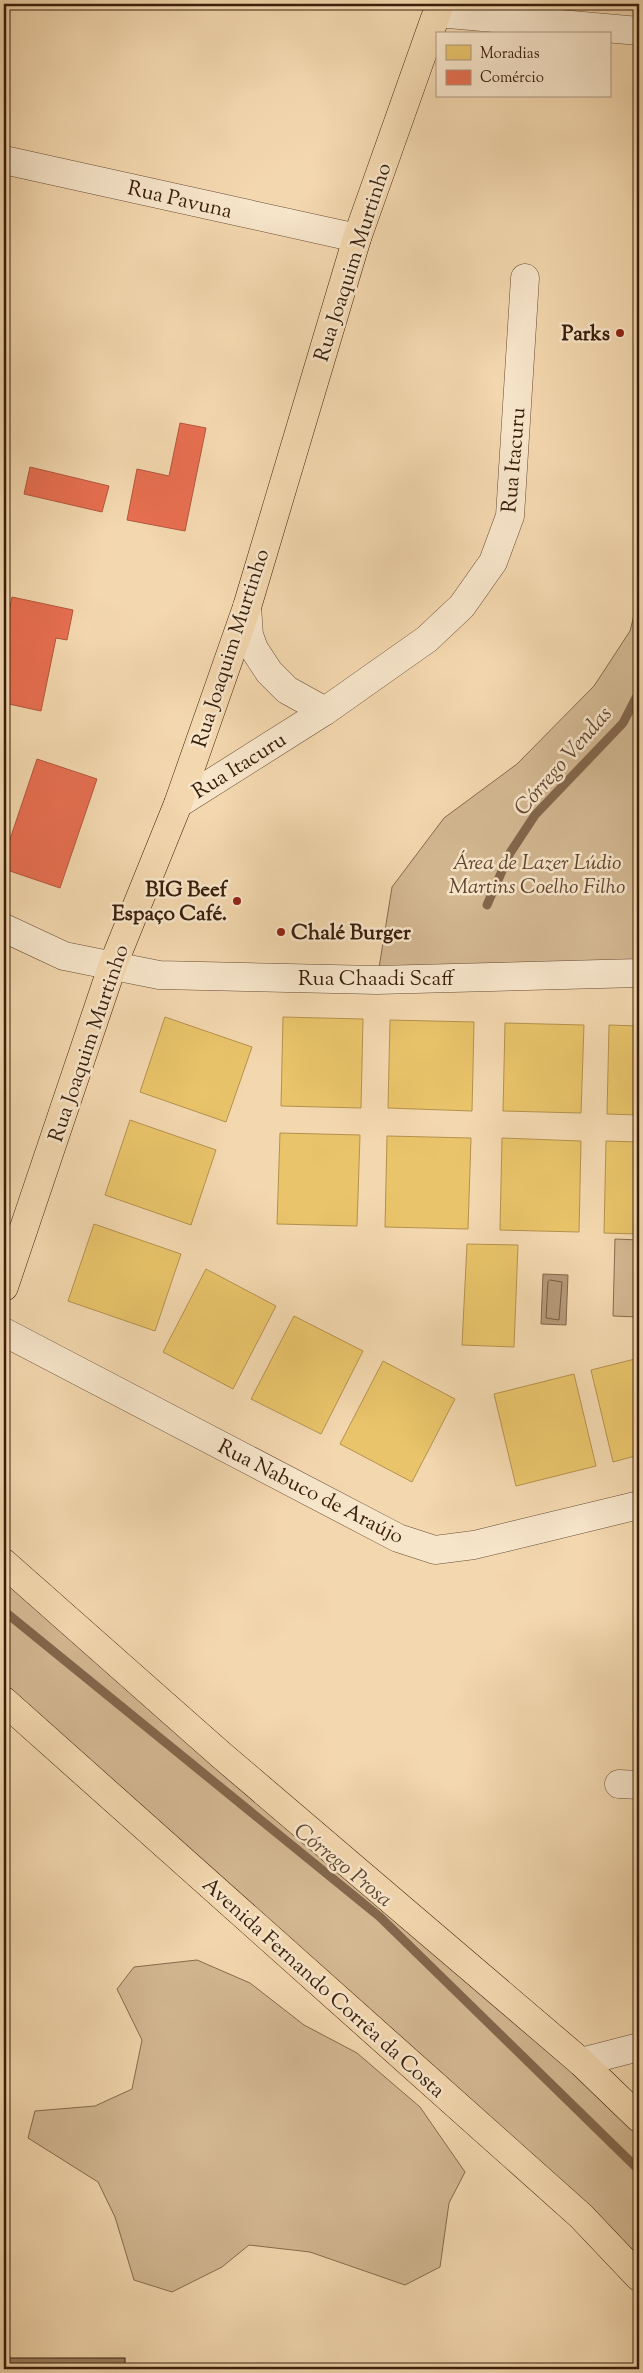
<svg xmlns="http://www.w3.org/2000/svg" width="643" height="2373" viewBox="0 0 643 2373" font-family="'Sorts Mill Goudy',serif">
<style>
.green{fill:#d3b892;stroke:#866b4e}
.water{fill:#b49877;stroke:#83674c}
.homes{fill:#e9c46a;stroke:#b4924e}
.shops{fill:#e76f51;stroke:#b3573c}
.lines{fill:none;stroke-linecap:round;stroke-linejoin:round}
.shore{stroke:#765b41;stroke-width:1}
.stream{stroke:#83674c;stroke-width:9}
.building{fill:#9a7e60;stroke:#391e0b}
.minor-casing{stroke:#684c34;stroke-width:29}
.major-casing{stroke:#391e0b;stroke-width:29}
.minor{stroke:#f7e5ca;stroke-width:28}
.major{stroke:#f3d7ae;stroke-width:28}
.poi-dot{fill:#8f2418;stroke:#f7e5ca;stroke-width:2}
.labels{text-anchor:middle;stroke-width:5;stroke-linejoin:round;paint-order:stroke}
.street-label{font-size:21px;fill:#391e0b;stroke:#f7e5ca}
.poi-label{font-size:21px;font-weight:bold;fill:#391e0b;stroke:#f7e5ca;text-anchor:end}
.park-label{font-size:21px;font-style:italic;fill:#60442d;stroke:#f7e5ca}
.water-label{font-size:22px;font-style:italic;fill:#644931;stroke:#f7e5ca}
</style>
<rect width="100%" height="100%" fill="#f3d7ae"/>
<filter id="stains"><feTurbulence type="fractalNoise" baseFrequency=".004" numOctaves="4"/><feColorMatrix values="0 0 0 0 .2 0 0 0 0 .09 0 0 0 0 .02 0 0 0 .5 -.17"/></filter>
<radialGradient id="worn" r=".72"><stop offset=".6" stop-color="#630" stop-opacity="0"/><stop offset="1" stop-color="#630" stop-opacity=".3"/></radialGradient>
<g class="green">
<path d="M639 595V973L377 980 392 887 444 818 517 764 594 686 630 631Z"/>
<path d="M615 1239 639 1240V1317L613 1316Z"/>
<path d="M4 1563 639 2118V2277L4 1701Z"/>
<path d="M197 1960 250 1983 304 2025 357 2053 420 2107 465 2172 449 2203 440 2267 405 2285 310 2252 249 2245 222 2267 172 2292 134 2280 115 2217 98 2182 28 2138 35 2111 95 2106 132 2089 142 2040 117 1989 134 1967Z"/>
</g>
<path class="water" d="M543 1274 568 1275 566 1325 541 1324Z"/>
<g class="homes">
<path d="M165 1017 252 1047 226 1122 140 1092Z"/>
<path d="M283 1017 363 1019 361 1108 281 1106Z"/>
<path d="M390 1020 474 1022 472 1111 388 1108Z"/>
<path d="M505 1023 584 1025 581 1113 503 1111Z"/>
<path d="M609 1025 639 1026V1115L607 1114Z"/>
<path d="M130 1120 216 1150 191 1225 105 1195Z"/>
<path d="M280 1133 360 1135 357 1226 277 1224Z"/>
<path d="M387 1136 471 1138 468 1229 385 1227Z"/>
<path d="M502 1138 581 1141 579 1232 500 1230Z"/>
<path d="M606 1141 639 1142V1234L604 1233Z"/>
<path d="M94 1224 181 1254 155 1331 68 1301Z"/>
<path d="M467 1244 518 1245 514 1347 462 1345Z"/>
<path d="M206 1269 276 1306 233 1389 163 1352Z"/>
<path d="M294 1316 363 1351 321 1434 251 1399Z"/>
<path d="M639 1358V1455L613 1462 591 1370Z"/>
<path d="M383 1361 455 1399 412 1482 340 1444Z"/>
<path d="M574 1374 596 1466 516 1486 494 1394Z"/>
</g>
<g class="shops">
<path d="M180 423 206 428 185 531 127 520 137 469 169 476Z"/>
<path d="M30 467 109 486 102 512 24 494Z"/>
<path d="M12 597 73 610 67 640 56 638 41 711 4 703V638Z"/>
<path d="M37 759 97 779 60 888 4 869V857Z"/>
</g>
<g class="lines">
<path class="shore" d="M550 1280 562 1282 559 1320 546 1318 548 1282Z"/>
<g class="stream">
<path d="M487 905 510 853 535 815 623 723 639 692"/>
<path d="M4 1611 380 1917 639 2170"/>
</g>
</g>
<rect class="building" x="4" y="2358" width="121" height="11"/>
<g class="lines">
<defs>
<g id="minor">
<path d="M437 13 639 31"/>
<path d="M4 160 357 238"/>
<path d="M247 607 249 635 254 649 269 672 287 690 325 711"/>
<path d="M178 804 325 711 427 639 462 606 493 562 510 516 525 278"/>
<path d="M4 928 64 956 159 975 377 980 639 973"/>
<path d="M4 1332 398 1538 435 1550 474 1545 639 1505"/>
<path d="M619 1784 639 1785"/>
<path d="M581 2062 639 2047"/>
</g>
<g id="major">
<path d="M4 1287 112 967 178 804 247 607 357 238 440 4"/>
<path d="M4 1563 220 1754 581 2062 639 2118"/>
<path d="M4 1701 581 2216 639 2277"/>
</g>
</defs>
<use href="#minor" class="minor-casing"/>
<use href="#major" class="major-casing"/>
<use href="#minor" class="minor"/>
<use href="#major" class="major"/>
</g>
<g class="poi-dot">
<circle cx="620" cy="333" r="5"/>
<circle cx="237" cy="901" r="5"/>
<circle cx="281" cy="932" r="5"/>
</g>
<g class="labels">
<g class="street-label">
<text transform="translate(180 199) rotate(13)" y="7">Rua Pavuna</text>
<text transform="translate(352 262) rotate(-72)" y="7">Rua Joaquim Murtinho</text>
<text transform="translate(513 460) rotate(-85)" y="7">Rua Itacuru</text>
<text transform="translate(230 648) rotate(-72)" y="7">Rua Joaquim Murtinho</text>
<text transform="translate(239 765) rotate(-32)" y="7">Rua Itacuru</text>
<text x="376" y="985">Rua Chaadi Scaff</text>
<text transform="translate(88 1043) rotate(-71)" y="7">Rua Joaquim Murtinho</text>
<text transform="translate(311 1491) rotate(27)" y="7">Rua Nabuco de Araújo</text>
<text transform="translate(324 1987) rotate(42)" y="7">Avenida Fernando Corrêa da Costa</text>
</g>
<g class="poi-label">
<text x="610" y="340">Parks</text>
<text x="227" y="896">BIG Beef<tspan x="227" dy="24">Espaço Café.</tspan></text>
<text x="291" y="939" text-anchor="start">Chalé Burger</text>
</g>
<g class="park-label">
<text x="537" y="869">Área de Lazer Lúdio<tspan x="537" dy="24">Martins Coelho Filho</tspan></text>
</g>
<g class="water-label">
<text transform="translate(562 760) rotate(-49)" y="8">Córrego Vendas</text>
<text transform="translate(344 1864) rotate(39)" y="8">Córrego Prosa</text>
</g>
</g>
<rect width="643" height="2373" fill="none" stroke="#f3d7ae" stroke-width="20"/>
<rect x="5" y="5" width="633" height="2363" fill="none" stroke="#391e0b" stroke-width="2.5"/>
<rect x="10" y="10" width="623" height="2353" fill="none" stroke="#391e0b"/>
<rect x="436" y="32" width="175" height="65" fill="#f7e5ca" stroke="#ab957e"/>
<rect x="446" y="45" width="25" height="15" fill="#e9c46a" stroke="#ab957e"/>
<text x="480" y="58" font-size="15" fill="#391e0b">Moradias</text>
<rect x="446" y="70" width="25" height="15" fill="#e76f51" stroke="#ab957e"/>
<text x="480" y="82" font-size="15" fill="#391e0b">Comércio</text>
<rect width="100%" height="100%" filter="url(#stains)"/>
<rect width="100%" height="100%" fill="url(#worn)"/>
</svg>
